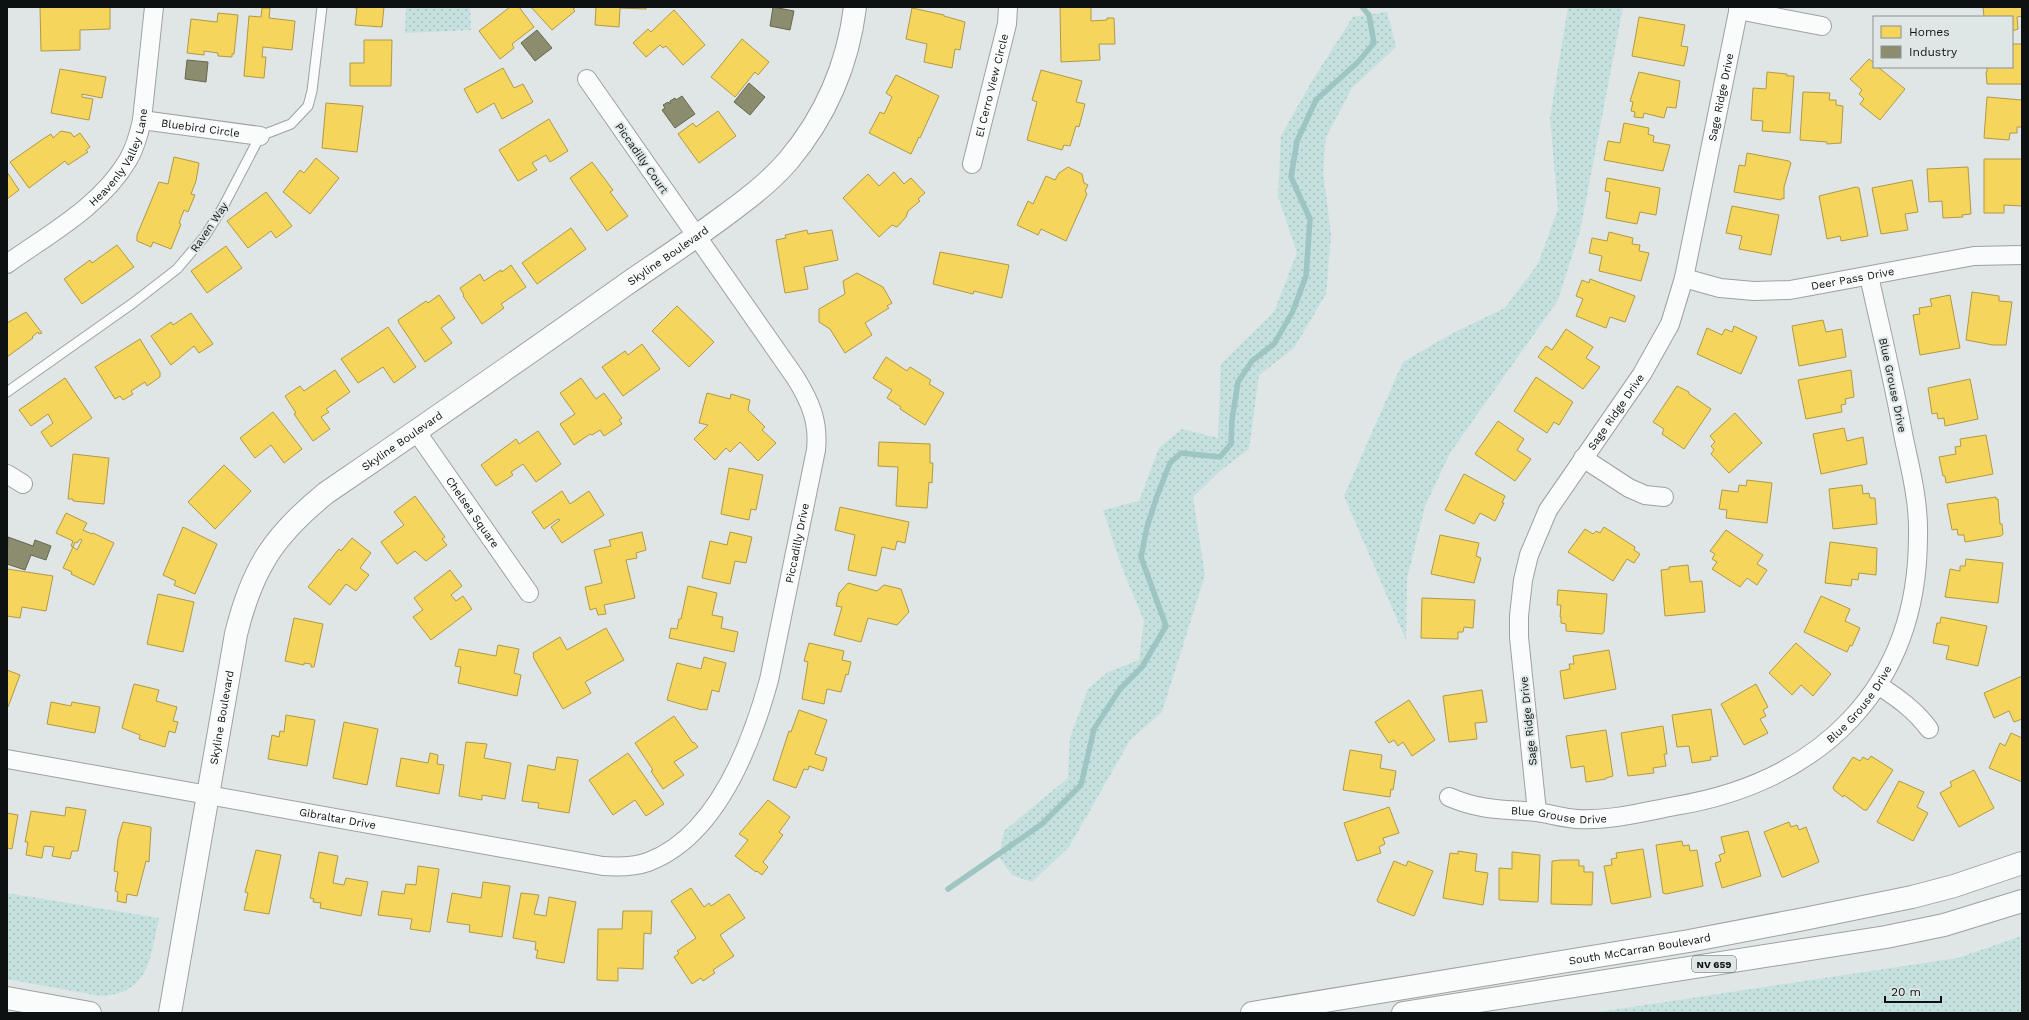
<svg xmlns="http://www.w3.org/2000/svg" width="2029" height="1020" viewBox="0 0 2029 1020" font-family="'Work Sans',sans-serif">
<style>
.grass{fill:url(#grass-dots)}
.homes{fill:#f6d55c;stroke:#b09a46}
.industry{fill:#8c8c6e;stroke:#666752}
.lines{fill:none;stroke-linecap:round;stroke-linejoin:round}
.stream{stroke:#9ec5c1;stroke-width:5.5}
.service-casing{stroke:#9da1a1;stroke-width:11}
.minor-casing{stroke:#9da1a1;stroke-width:20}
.tertiary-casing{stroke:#9da1a1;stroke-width:24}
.primary-casing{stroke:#9da1a1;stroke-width:24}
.service{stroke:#fafbfb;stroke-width:9}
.minor{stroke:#fafbfb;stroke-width:18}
.tertiary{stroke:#fafbfb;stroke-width:22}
.primary{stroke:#fafbfb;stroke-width:22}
.labels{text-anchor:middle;stroke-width:4;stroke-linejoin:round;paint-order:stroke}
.shield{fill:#dee7e6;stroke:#4c5151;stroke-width:1}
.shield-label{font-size:10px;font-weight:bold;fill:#0e1111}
.street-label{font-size:11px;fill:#0e1111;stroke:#dee7e6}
</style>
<defs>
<pattern id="grass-dots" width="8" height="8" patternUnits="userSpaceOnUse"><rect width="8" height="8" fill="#c4e1df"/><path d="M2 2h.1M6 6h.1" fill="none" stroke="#a7c0be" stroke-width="1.8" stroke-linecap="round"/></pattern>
</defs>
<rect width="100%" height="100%" fill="#e0e5e5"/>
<g class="grass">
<path d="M406 7H470L471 30 405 33Z"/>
<path d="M1568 7H1623L1580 231 1558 300 1450 453 1425 506 1407 579 1406 640 1344 496 1403 362 1453 333 1505 308 1538 264 1558 209 1550 118Z"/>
<path d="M1387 12 1396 47 1352 88 1326 137 1323 171 1331 235 1326 294 1294 348 1259 375 1249 449 1220 471 1193 497 1205 575 1162 712 1130 740 1069 847 1032 882 1012 875 999 857 1004 831 1068 778 1070 738 1088 689 1108 672 1139 660 1144 621 1121 565 1103 510 1139 501 1159 448 1182 429 1218 438 1221 364 1274 312 1297 253 1278 196 1281 136 1312 81 1353 17Z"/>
<path d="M7 893 159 918C150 957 150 994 100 996L7 979Z"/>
<path d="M2022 936V1013H1592L1958 958Z"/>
</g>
<g class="homes">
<path d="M40 7H110V29L80 30V50L41 51Z"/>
<path d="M348 7H384L382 27 355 25 357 8Z"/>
<path d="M510 7H519L534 27 512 44 514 48 500 59 479 31Z"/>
<path d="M531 7H576L573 9 575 11 552 30Z"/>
<path d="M596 7H646V9L620 8 619 27 595 25Z"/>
<path d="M1060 7H1091V21L1107 20V18H1114L1115 44H1099L1100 60 1061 62Z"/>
<path d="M1983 7H2022V16L2017 17 2018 29 2012 31V17H1984Z"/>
<path d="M262 8H270L269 18 295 21 292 50 263 47 262 57H266L264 78 244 76 249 16 261 17Z"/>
<path d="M912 8 944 15V16L965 22 960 50 955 49 952 68 924 62 927 44 906 39Z"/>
<path d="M674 10 705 45 683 65 666 46 663 48 660 45 646 57 633 43 648 29 651 32Z"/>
<path d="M218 13 238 15 234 54H232V57L218 56V53L204 51V55L187 53 191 19 217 22Z"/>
<path d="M1639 17 1685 25 1681 46 1688 47 1684 66 1632 56Z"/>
<path d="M742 39 769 62 758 75 755 72 735 97 711 77Z"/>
<path d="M364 40H392L391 86H350V63H364Z"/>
<path d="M2012 44H2022V84H1987L1986 72H1987V67H2012Z"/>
<path d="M1869 59 1874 63V67H1878L1905 89 1880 120 1860 104 1864 99 1859 94 1862 90 1850 79Z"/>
<path d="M503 68 514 88 523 84 533 102 502 119 494 103 477 113 464 89Z"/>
<path d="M60 69 106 77 102 98 82 94V97L93 99 89 120 51 113Z"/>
<path d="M1041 70 1082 81 1076 102 1085 104 1079 127 1076 126 1070 146 1064 145 1062 150 1027 140 1037 102 1032 100Z"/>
<path d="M1639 72 1680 81 1676 108 1667 107 1664 118 1644 113 1643 118 1634 117 1635 112 1631 111 1633 102 1630 101Z"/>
<path d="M1767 72 1787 74V76H1794L1790 133 1762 131 1763 121 1751 120 1753 88 1766 89Z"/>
<path d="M896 75 939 96 920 138 919 137 911 154 869 133 880 112 884 114 892 97 886 93Z"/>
<path d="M1803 92 1830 93 1829 100H1836V105L1843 106 1841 143 1827 144V142L1800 140Z"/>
<path d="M1987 97 2022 100V127H2017V133H2010L2009 140 1984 138Z"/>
<path d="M326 103 363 106 357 152 322 148Z"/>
<path d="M718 111 736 136 699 163 678 134 693 123 696 127Z"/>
<path d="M549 119 568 151 550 162 546 155 532 163 537 170 518 181 499 150Z"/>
<path d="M1624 123 1649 128 1648 134 1654 136 1653 142 1670 145 1663 171 1604 160 1608 141 1620 143Z"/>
<path d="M61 131 71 133 74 137 80 133 90 147 86 150 88 152 68 165 65 161 29 188 10 162 43 139 51 134 53 138Z"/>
<path d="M1747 153 1789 161 1791 163 1784 187V199L1782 198 1781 200 1734 192 1739 165 1745 166Z"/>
<path d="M174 157 199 163 196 181 191 194 195 195 188 212 184 210 179 223 181 224 171 249 153 242 151 247 137 241V235L159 182 168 184Z"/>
<path d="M316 158 339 178 310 214 283 192 300 170 304 173Z"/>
<path d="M1984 159H2022V206L2004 205V213H1984Z"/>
<path d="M592 162 613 190 610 192 628 216 607 231 570 178Z"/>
<path d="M1068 167 1082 174 1084 183 1088 185 1085 191 1087 194 1066 241 1041 229 1038 235 1017 225 1028 201 1033 204 1046 176 1055 180 1059 173Z"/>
<path d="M1968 167 1971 214 1962 215 1963 217 1943 218 1942 201 1929 202 1927 169Z"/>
<path d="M7 172 19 190 7 199Z"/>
<path d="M894 172 904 184 911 178 925 193 918 199 920 201 908 211 906 217 897 227 892 225 879 237 843 198 868 174 879 186Z"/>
<path d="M1607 178 1660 188 1656 215 1640 212 1637 224 1606 218 1610 192 1605 191Z"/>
<path d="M1912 180 1918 212 1905 214 1908 230 1881 234 1872 188Z"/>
<path d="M1856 187 1859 188 1868 236 1841 241 1840 236 1827 239 1819 196Z"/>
<path d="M266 192 292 226 276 238 271 231 248 248 227 221Z"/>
<path d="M1732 206 1779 215 1771 255 1739 249 1742 236 1726 233Z"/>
<path d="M571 228 586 249 537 284 522 263Z"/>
<path d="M807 230 808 234 832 230 838 260 804 267 808 289 785 293 776 240 786 238 785 235Z"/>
<path d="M1609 232 1633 238 1632 244 1640 245 1639 251 1649 253 1641 281 1599 271 1602 256 1589 253 1592 238 1607 241Z"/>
<path d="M117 245 134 267 82 304 64 279 90 260 92 263Z"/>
<path d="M226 246 242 268 207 293 191 271Z"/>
<path d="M940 252 1009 265 1002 298 974 291 973 294 933 284Z"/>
<path d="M511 265 526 287 501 304 504 308 482 324 463 296 464 295 460 288 480 274 484 281 501 270 502 272Z"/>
<path d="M857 273 883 287 892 303 887 306 889 308 865 323 872 335 845 353 830 329 819 322V309L845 294 843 281Z"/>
<path d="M1590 279 1635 296 1625 322 1610 317 1606 328 1576 316 1583 299 1576 296 1582 280 1589 283Z"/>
<path d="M1972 292 1999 296V301L2012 302 2006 345H1993L1966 340Z"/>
<path d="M439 295 455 318 441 328 452 343 425 362 399 323 398 320 426 301 428 303Z"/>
<path d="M1950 295 1960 348 1920 355 1913 315 1920 314 1919 308 1932 306 1930 299Z"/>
<path d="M677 306 714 342 689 367 652 331Z"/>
<path d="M26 312 42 333 39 334 38 332 32 337 33 338 7 357V323Z"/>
<path d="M191 313 213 344 199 353 194 346 171 365 151 336 171 322 173 325Z"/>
<path d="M1823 320 1826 332 1842 329 1846 357 1799 366 1792 326Z"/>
<path d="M1734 326 1757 337 1741 374 1697 354 1707 328 1722 335 1725 329 1732 332Z"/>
<path d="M388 327 416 367 394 383 383 367 358 383 341 359Z"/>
<path d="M1566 329 1593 347 1586 358 1600 367 1583 389 1538 357 1546 346 1552 350Z"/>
<path d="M140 339 160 372V377L147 386 145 382 131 391 133 394 123 400 120 396 115 399 95 367Z"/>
<path d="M642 344 660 369 623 396 602 367 625 351 628 355Z"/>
<path d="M886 357 907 371 910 367 931 380 929 384 944 393 925 425 900 409 901 407 887 398 892 390 873 378Z"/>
<path d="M335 370 350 392 326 409 329 412 321 417 330 429 313 441 294 414 296 413 285 396 300 386 304 391Z"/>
<path d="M1851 370 1854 397 1845 399 1846 404 1841 405 1842 412 1806 419 1798 380Z"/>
<path d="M1536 377 1573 402 1559 425 1554 422 1547 433 1514 411Z"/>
<path d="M65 378 92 418 51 447 41 432 53 423 48 414 31 426 19 410Z"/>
<path d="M581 378 596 399 604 393 622 418 619 420 622 424 604 436 600 430 592 435 590 434 574 445 560 424 575 414 560 393Z"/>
<path d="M1970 379 1978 419 1945 426 1944 418 1938 419 1937 413 1932 414 1928 388Z"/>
<path d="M1677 386 1689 392V394L1711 409 1684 449 1662 434 1664 429 1653 422Z"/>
<path d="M707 393 730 399 731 394 750 400 748 410 765 427 762 430 776 443 758 461 740 442 730 452 726 448 715 460 694 439 708 425 699 423Z"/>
<path d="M273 412 302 449 284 463 271 445 255 458 240 438Z"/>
<path d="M1735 413 1762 443 1729 473 1711 454 1714 450 1711 446 1715 442 1710 436Z"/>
<path d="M1498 421 1524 439 1517 450 1531 459 1515 481 1475 454Z"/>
<path d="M1844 428 1847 441 1863 437 1867 464 1821 474 1813 434Z"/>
<path d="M538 431 561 464 536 482 523 464 511 472 513 475 496 486 481 465 516 439 519 444Z"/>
<path d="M1986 435 1993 474 1946 483 1945 476H1943L1939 457 1956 454 1955 447 1961 446 1960 439Z"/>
<path d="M879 442 930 444V463H933L932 483 929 482 927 508 896 506 898 467 878 466Z"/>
<path d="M73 454 109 458 104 504 73 501V499H68Z"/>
<path d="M224 465 251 491 215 529 188 502Z"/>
<path d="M729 468 763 475 756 510 751 509 749 520 721 514Z"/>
<path d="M1464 474 1505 496 1502 503H1504L1495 521 1480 513 1474 524 1445 510Z"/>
<path d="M1747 480 1772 483 1767 523 1726 518 1727 510 1719 509 1722 490 1738 492 1739 485 1746 486Z"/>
<path d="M1862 485 1863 494 1869 493 1870 498H1875L1877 524 1833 529 1829 489Z"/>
<path d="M562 491 570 504 589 491 604 515 562 543 551 527 560 520 558 519 544 529 532 512Z"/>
<path d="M415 496 445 537 442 539 447 545 426 561 415 551 397 564 381 542 404 525 394 512Z"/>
<path d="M1996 497V499H1998L2000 524H2002L2003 534 2001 536 1965 542 1964 535H1958L1957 529 1952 530 1947 504Z"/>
<path d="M840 507 909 522 905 543 897 541 895 550 882 547 876 576 848 570 855 535 835 530Z"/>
<path d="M66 513 87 523 83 530 92 534 93 533 114 543 94 585 71 574 72 572 63 568 73 547 77 550 82 540 80 539 77 543 75 542 73 547 71 546 73 541 56 533Z"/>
<path d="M183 527 217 544 195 594 174 585 176 581 163 575Z"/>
<path d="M1604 527 1635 547 1634 550 1640 554 1634 563 1627 559 1613 581 1568 552 1585 529 1593 534 1596 531 1600 533Z"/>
<path d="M1726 530 1763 555 1757 564 1767 570 1757 585 1747 578 1740 587 1712 569 1717 562 1712 559 1715 554 1710 551Z"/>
<path d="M642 532 646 550 636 553 637 558 626 560 635 598 604 605 606 614 598 615 596 608 590 610 585 587 602 583 594 550 611 546 609 540Z"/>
<path d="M730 532 752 537 746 563 735 561 730 584 702 578 710 541 727 545Z"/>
<path d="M1440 535 1479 543 1476 556 1481 558 1474 583 1431 574Z"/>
<path d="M352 538 371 553 360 568 369 575 356 591 346 584 330 605 308 587 339 549 341 551Z"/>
<path d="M1830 542 1877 548 1876 575 1859 573 1858 580 1852 579 1851 586 1825 583Z"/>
<path d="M1966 559 2003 563 1998 603 1945 597 1950 569 1960 571V566H1965Z"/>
<path d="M1688 565 1690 582 1702 581 1705 612 1665 616 1661 570 1669 569V567Z"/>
<path d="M7 569 53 576 46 611 22 607 20 618 7 616Z"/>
<path d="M450 570 462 586 451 595 456 601 463 596 472 609 431 640 413 617 423 610 414 598Z"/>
<path d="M848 583 877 591 884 585 901 589 909 612 897 625 868 618 861 642 834 635 842 607 836 606 839 593Z"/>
<path d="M688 586 717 593 712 615 723 617 721 628 738 632 734 652 669 638 671 628 677 629 679 619H681Z"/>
<path d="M1558 590 1607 594 1604 632 1602 634 1566 631V624L1561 623V617H1560L1561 605H1557Z"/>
<path d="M158 594 194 602 183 652 147 644Z"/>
<path d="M1821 596 1850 609 1845 621 1860 628 1852 646 1850 645 1847 652 1804 632Z"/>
<path d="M1422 598 1475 600 1473 628 1464 627 1463 632H1458V639L1421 638Z"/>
<path d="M1941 617 1987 626 1978 666 1946 659 1949 646 1933 643 1937 623H1940Z"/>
<path d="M294 618 323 624 314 667H311V664L304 663V665L285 661Z"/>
<path d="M606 628 624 660 585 682 591 693 563 709 533 657 534 656 533 653 560 637 567 650Z"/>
<path d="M809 643 844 651 842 660 851 662 848 675 846 674 841 692 827 689 824 704 802 699 808 662 804 661Z"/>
<path d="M1796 643 1831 674 1813 696 1801 685 1792 695 1769 673Z"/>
<path d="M498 645 519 649 514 673 521 675 517 696 458 683 461 667 455 666 459 649 496 656Z"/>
<path d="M1609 650 1616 689 1564 699 1560 671 1570 669 1569 664H1574L1573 656Z"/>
<path d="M704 657 726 663 719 692 712 690 707 710 703 709 702 710 667 700 677 663 701 669Z"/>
<path d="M7 670 20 675 8 707H7Z"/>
<path d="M2022 676V719L2014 722 2009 711 1994 718 1984 693Z"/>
<path d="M134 684 159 690 156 701 177 707 173 721 178 722 175 733 169 731 165 747 139 739 140 735 122 728Z"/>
<path d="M1756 684 1768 707 1763 710 1766 716 1760 719 1768 733 1744 745 1721 704Z"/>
<path d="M1482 690 1487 722 1475 723 1477 739 1449 742 1443 696Z"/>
<path d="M1409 700 1435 740 1412 756 1403 742 1398 746 1394 740 1389 743 1375 722Z"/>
<path d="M51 702 71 706 72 702 100 707 95 733 47 724Z"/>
<path d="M1711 709 1718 756 1710 757 1711 760 1692 763 1689 746 1677 747 1672 715Z"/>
<path d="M799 710 827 720 815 754 827 758 823 771 809 766 808 770 804 769 796 788 773 780 789 731 791 732Z"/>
<path d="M286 715 315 720 307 766 268 759 272 735 279 737 280 731 284 732Z"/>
<path d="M674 716 693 743 694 742 698 747 674 762 684 775 663 789 651 771 653 770 635 743Z"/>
<path d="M344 722 378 729 367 785 333 778Z"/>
<path d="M1663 726 1667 754H1664L1666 766 1653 768 1654 773 1628 776 1621 733Z"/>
<path d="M1606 730 1613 776 1606 778V779L1586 782 1584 766 1571 768 1566 736Z"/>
<path d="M2011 733 2022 738V782L1989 768 2000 743 2005 746Z"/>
<path d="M466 742 487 744 484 758 511 763 505 799 482 795V800L459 796Z"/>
<path d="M1350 750 1382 755 1380 768 1396 771 1393 790 1391 789 1390 797 1343 790Z"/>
<path d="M430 753 438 755 437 764 444 765 439 794 396 786 401 758 428 763Z"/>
<path d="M628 753 664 804 646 816 635 800 613 815 589 780Z"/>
<path d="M1871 756 1893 770 1867 810H1864L1844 795 1843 797 1834 790 1833 787 1853 757 1860 761 1863 757 1868 760Z"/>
<path d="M557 757 578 760 569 813 538 808 539 803 522 801 528 765 555 770Z"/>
<path d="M1974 770 1994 808 1959 827 1940 793 1952 786 1950 782Z"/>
<path d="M1899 781 1924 792 1917 807 1928 813 1913 841 1877 822Z"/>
<path d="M768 800 790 817 779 832 783 835 763 862 768 867 762 875 757 871 756 872 735 856 748 840 739 834Z"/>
<path d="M66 807 86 810 78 851H72L70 859 52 856 54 847 44 846 42 858 26 855 28 842H25L31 811 65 816Z"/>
<path d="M1389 807 1399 833 1383 838 1385 844 1379 847 1381 853 1357 861 1344 823Z"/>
<path d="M7 813 18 815 12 849 7 848Z"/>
<path d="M123 822 151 827V829L149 862 146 861 137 896 127 894 126 903 117 901 118 892 115 891 118 872 114 871 118 839Z"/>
<path d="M1789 822 1791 827 1797 825 1799 830 1806 827 1819 862 1784 877H1782L1764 832Z"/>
<path d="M1748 831 1761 876 1722 888 1715 863 1721 861 1719 855 1725 853 1721 837Z"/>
<path d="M1682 841 1683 846 1689 845 1690 851 1697 850 1703 886 1666 894 1663 893 1656 845Z"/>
<path d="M1643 849 1651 897 1613 904 1611 903 1604 866 1612 865 1611 859 1617 858 1616 853Z"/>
<path d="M256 850 281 855 269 914 244 910 248 893 245 892Z"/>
<path d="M1458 851 1477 854 1475 871 1488 873 1483 905 1443 898 1450 853 1458 854Z"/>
<path d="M319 852 338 856 333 883 344 885 346 878 368 882 361 916 320 908 321 903 313 902 314 899 310 898Z"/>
<path d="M1512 852 1540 855 1538 902 1499 900V868L1512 869Z"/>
<path d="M1561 860H1579V866H1584V872H1593L1592 905 1551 904 1552 861Z"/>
<path d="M1394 861 1406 866 1408 861 1433 871 1414 916 1378 902 1377 900Z"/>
<path d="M418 866 439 869 430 932 410 929 412 919 378 915 382 891 404 894 406 884 416 885Z"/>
<path d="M483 882 510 886 502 937 469 932 470 925 447 922 452 893 481 898Z"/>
<path d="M691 888 704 907 709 903 711 906 729 894 745 918 720 935 734 956 713 970 715 973 703 981 701 978 692 984 674 957 679 953 677 951 696 938 671 901Z"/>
<path d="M521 893 539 895 534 914 546 916 549 897 576 902 564 963 536 958 538 950H535L536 942 513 938Z"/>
<path d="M623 911H652L651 934 644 933 643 969 618 968V981L597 980 598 929H622Z"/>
</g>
<g class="industry">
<path d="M773 7 794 11 790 30 770 26Z"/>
<path d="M537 30 552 48 535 61 521 43Z"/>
<path d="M187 60 208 62 206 82 185 79Z"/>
<path d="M749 83 765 97 750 115 734 102Z"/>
<path d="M682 96 695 114 675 128 662 110 665 108 663 105 668 102 670 104V101L675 98 676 100Z"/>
<path d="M8 537 33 546 35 540 51 546 46 560 31 555 25 570 7 564Z"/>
</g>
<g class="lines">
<path class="stream" d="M948 889 1042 824 1081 785 1094 729 1120 689 1142 667 1166 626 1141 557 1147 527 1157 496 1170 463 1181 453 1220 457 1231 444 1232 420 1238 382 1252 361 1274 344 1293 311 1306 276 1310 219 1291 177 1297 141 1316 100 1358 62 1374 43 1369 15 1362 7"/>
<defs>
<path id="service" d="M7 392 133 303 177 269 205 236 223 207 260 136 291 124 308 106 312 91 322 7"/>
<g id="minor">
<path d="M1738 10 1822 26"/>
<path id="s1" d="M142 120 260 136"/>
<path id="s2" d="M972 164 1007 24 1008 7"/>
<path id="s3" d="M7 264C49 234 101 206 128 160 135 148 139 134 142 120L154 7"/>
<path id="s4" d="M1684 278 1720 288 1754 291 1790 290 1974 256 2022 255"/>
<path id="s5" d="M416 431 529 593"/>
<path d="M1583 458 1629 488 1645 495 1664 497"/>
<path d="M7 474 23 484"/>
<path d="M1878 685C1898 698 1915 710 1929 729"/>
<path id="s6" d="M7 759 603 866C618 867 634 867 648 862 717 836 751 745 769 680L816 450C819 421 810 401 795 377L587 79"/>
<path id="s7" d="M1449 797C1482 811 1503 809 1537 812 1550 814 1563 818 1577 819 1610 821 1643 812 1675 806 1820 782 1918 688 1918 536 1919 503 1911 471 1904 439 1894 384 1881 330 1869 276"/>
<path id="s8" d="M1537 812 1519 637V616L1523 580 1529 555 1548 510 1642 374 1670 324 1684 278 1739 7"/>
</g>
<g id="tertiary">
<path id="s9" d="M170 1013 236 634C252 569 273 536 326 493 427 424 528 354 628 283 660 261 692 240 723 217 746 200 769 183 788 161 825 117 848 64 855 7"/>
</g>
<g id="primary">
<path d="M7 998 90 1013"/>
<path id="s10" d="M1252 1013 1689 941 1804 919 1912 897 1954 886 2022 863"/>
<path d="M1403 1013 1886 937 1944 925 2022 901"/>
</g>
</defs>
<use href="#service" class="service-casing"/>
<use href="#minor" class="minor-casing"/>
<use href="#tertiary" class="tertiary-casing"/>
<use href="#primary" class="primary-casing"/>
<use href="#service" class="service"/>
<use href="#minor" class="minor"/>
<use href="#tertiary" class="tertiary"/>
<use href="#primary" class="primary"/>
</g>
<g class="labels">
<rect class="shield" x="1692" y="956" width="44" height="16" rx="3"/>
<g class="shield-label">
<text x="1714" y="968">NV 659</text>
</g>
<g class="street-label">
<text dy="4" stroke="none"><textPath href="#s2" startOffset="81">El Cerro View Circle</textPath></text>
<text dy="4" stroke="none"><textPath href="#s8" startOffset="763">Sage Ridge Drive</textPath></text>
<text dy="4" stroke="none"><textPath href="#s1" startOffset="59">Bluebird Circle</textPath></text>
<text dy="4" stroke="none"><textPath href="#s3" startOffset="159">Heavenly Valley Lane</textPath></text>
<text transform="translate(642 158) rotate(55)" y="4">Piccadilly Court</text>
<text transform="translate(209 227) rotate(-56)" y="4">Raven Way</text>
<text dy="4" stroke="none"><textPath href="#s9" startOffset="972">Skyline Boulevard</textPath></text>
<text dy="4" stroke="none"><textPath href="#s4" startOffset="171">Deer Pass Drive</textPath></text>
<text transform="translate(1893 385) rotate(78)" y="4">Blue Grouse Drive</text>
<text dy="4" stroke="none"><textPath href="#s8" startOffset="427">Sage Ridge Drive</textPath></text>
<text dy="4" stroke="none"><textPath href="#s9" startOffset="648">Skyline Boulevard</textPath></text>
<text dy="4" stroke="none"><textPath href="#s5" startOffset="99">Chelsea Square</textPath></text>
<text dy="4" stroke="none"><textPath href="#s6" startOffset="1017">Piccadilly Drive</textPath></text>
<text dy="4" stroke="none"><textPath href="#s7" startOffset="446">Blue Grouse Drive</textPath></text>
<text dy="4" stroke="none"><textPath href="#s9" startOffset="300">Skyline Boulevard</textPath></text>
<text transform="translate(1528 721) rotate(-96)" y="4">Sage Ridge Drive</text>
<text dy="4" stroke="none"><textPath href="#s7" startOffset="112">Blue Grouse Drive</textPath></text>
<text dy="4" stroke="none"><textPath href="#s6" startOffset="336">Gibraltar Drive</textPath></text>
<text dy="4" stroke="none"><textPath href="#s10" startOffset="393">South McCarran Boulevard</textPath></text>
</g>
</g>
<rect width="2029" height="1020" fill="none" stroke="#0e1111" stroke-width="16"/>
<rect x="1873" y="16" width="140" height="52" fill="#dee7e6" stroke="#8b9191"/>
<rect x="1881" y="26" width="20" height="12" fill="#f6d55c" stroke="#8b9191"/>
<text x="1909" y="36" font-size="12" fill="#0e1111">Homes</text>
<rect x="1881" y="46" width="20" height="12" fill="#8c8c6e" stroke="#8b9191"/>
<text x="1909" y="56" font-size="12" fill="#0e1111">Industry</text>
<path d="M1885 996v6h56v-6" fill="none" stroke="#0e1111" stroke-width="2"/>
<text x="1891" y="996" font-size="12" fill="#0e1111" stroke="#dee7e6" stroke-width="3" paint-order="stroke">20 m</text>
</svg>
